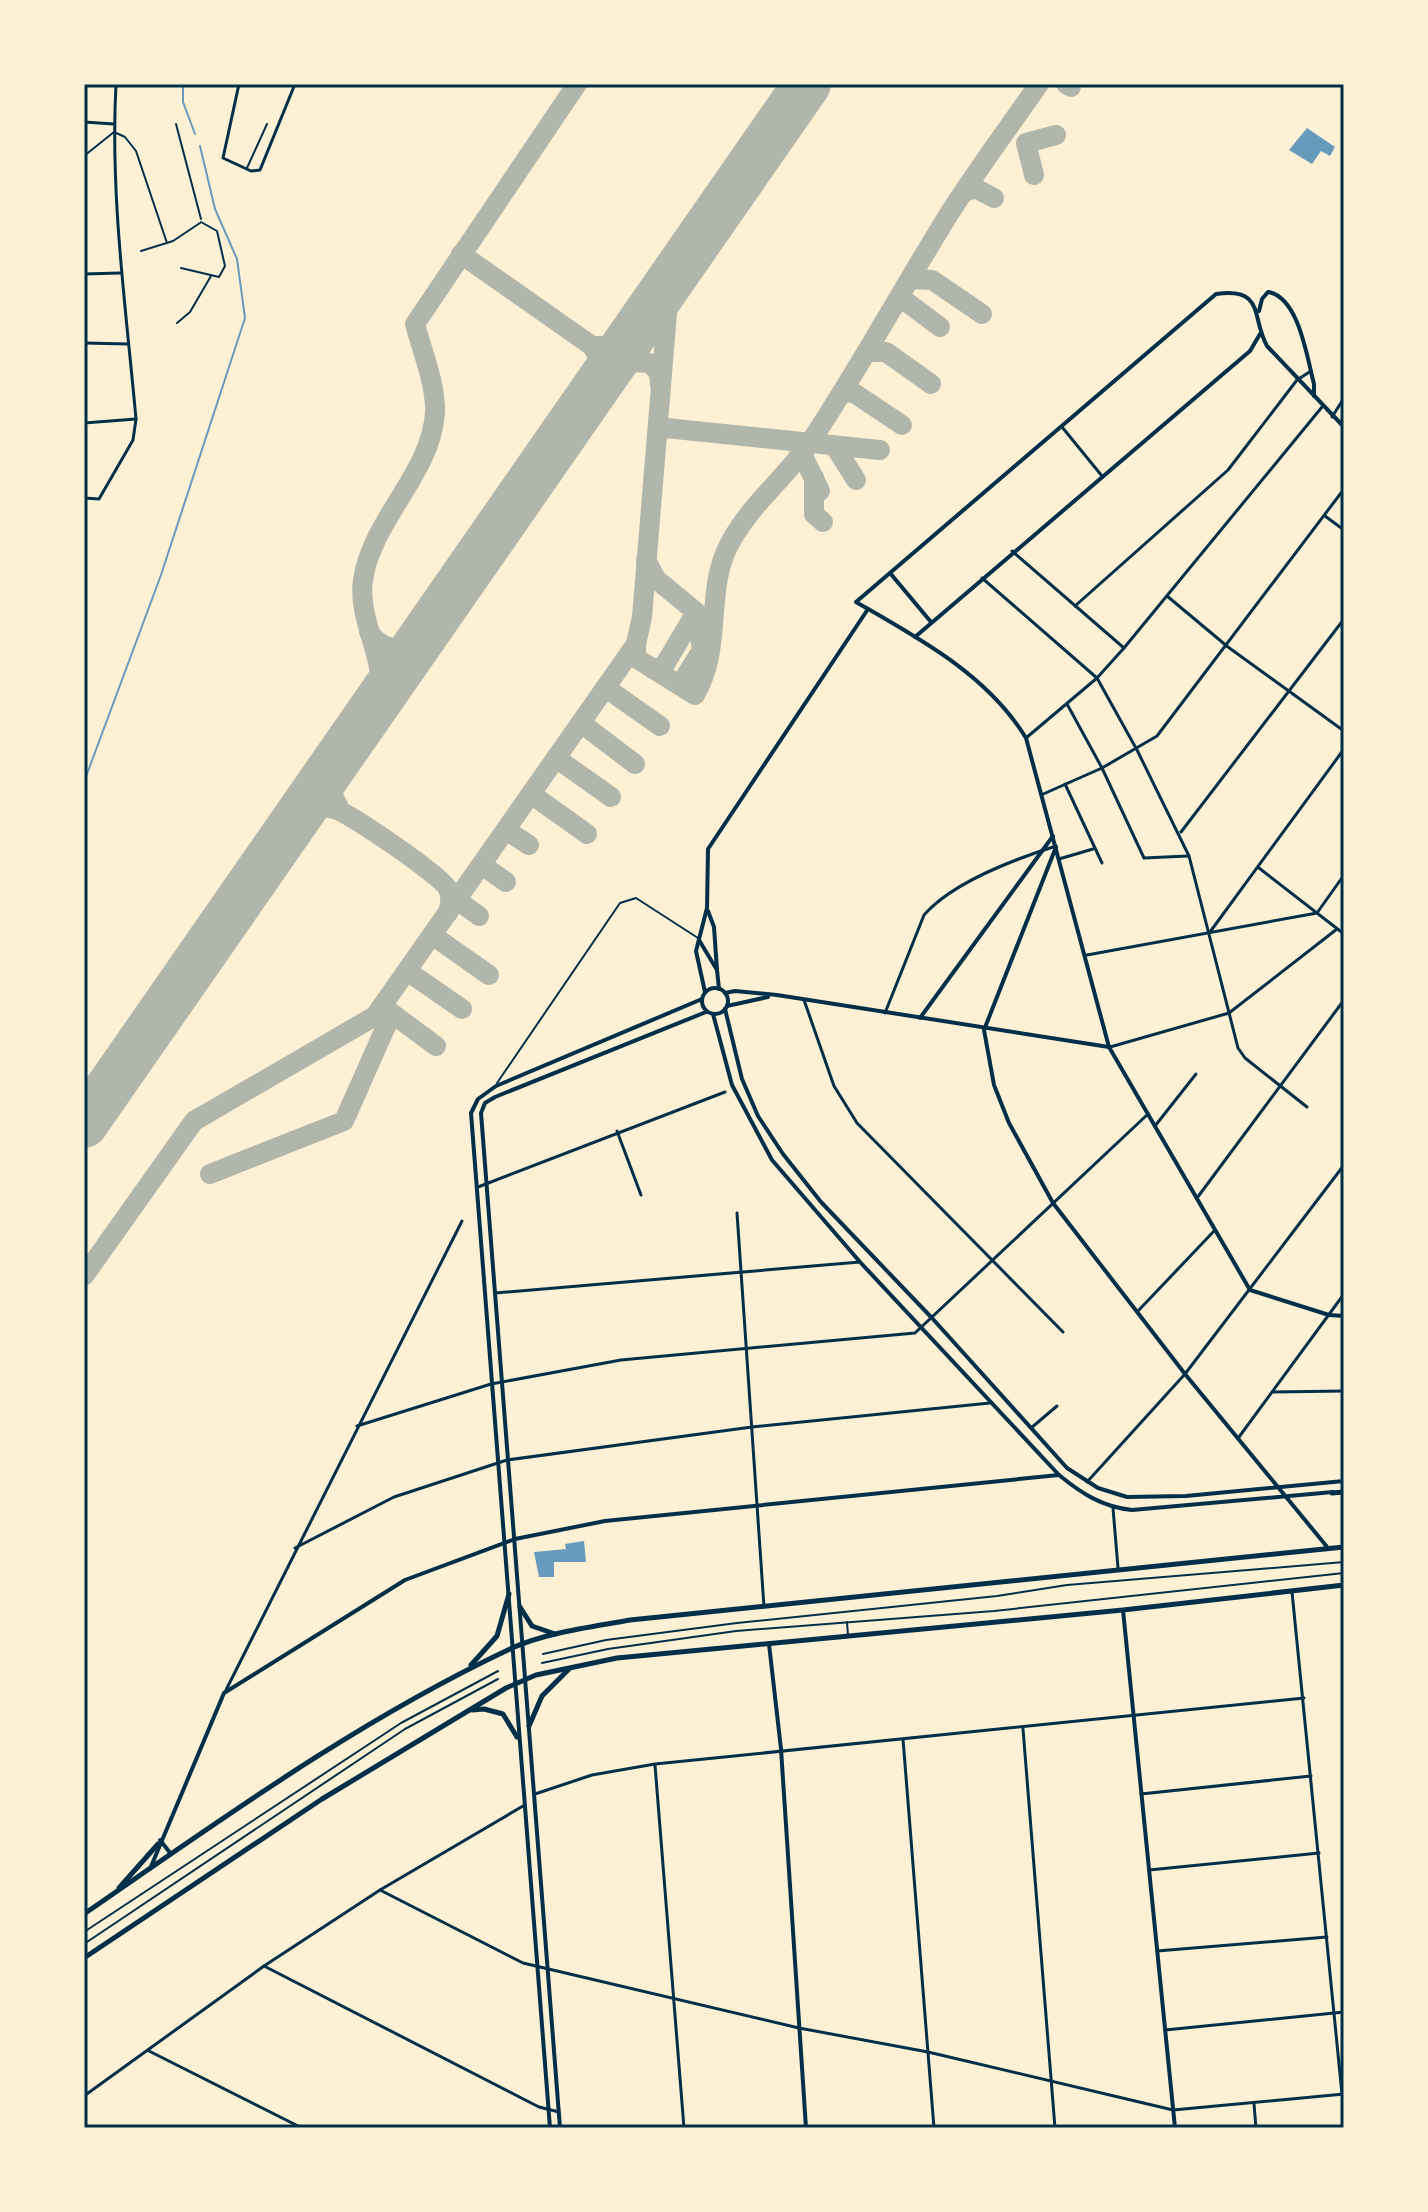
<svg xmlns="http://www.w3.org/2000/svg" width="1428" height="2212" viewBox="0 0 1428 2212" font-family="Literata,serif">
<style>
.water{fill:#669bbc}
.lines{fill:none;stroke-linecap:round;stroke-linejoin:round}
.stream{stroke:#669bbc;stroke-width:2}
.taxiway{stroke:#b1b6ab;stroke-width:20}
.runway{stroke:#b1b6ab;stroke-width:48}
.service{stroke:#003049;stroke-width:2}
.minor{stroke:#003049;stroke-width:3}
.tertiary{stroke:#003049;stroke-width:4}
.trunk{stroke:#003049;stroke-width:5}
.neatline{fill:none;stroke:#003049;stroke-width:3}
</style>
<rect width="100%" height="100%" fill="#fdf0d5"/>
<g class="water">
<path d="M1307 128 1335 147 1330 156 1321 151 1312 164 1289 150Z"/>
<path d="M584 1541 586 1562H554V1577H539L534 1552 566 1549 565 1544Z"/>
</g>
<g class="lines">
<g class="stream">
<path d="M183 84V102L195 134"/>
<path d="M84 782 161 575 245 318 237 259 215 209 200 146"/>
</g>
<g class="taxiway">
<path d="M1066 84 1071 87"/>
<path d="M1034 175 1026 143 1056 135"/>
<path d="M965 192 975 188 994 198"/>
<path d="M461 254 592 346 601 362 599 383"/>
<path d="M911 279 932 280 982 314"/>
<path d="M898 301 908 303 940 327"/>
<path d="M592 346H617L632 336"/>
<path d="M867 352H886L931 384"/>
<path d="M608 370 632 362 650 363 659 373 660 384"/>
<path d="M843 392 854 393 902 425"/>
<path d="M657 434 666 428 880 450"/>
<path d="M797 444 820 491"/>
<path d="M834 445 856 480"/>
<path d="M814 477V514L823 522"/>
<path d="M646 560 656 579 696 612 702 650 683 680 676 683"/>
<path d="M369 632C383 652 403 652 421 639"/>
<path d="M636 644V658L695 695C724 644 704 590 730 543 751 503 789 475 813 438 861 365 903 288 949 214 977 170 1009 127 1039 84"/>
<path d="M653 669 664 666 696 612"/>
<path d="M606 688 660 726"/>
<path d="M379 700C388 660 357 621 363 580 372 519 431 474 435 413 436 384 422 351 415 324L577 84"/>
<path d="M581 723 635 764"/>
<path d="M556 758 611 797"/>
<path d="M331 769 330 789 340 810"/>
<path d="M531 794 587 834"/>
<path d="M301 813C313 809 325 805 337 810 352 815 443 877 448 889 452 897 450 905 448 913"/>
<path d="M506 830 529 845"/>
<path d="M482 865 506 882"/>
<path d="M457 900 479 916"/>
<path d="M432 935 489 975"/>
<path d="M407 971 462 1009"/>
<path d="M382 1006 436 1046"/>
<path d="M210 1174 344 1121 387 1024 375 1016"/>
<path d="M84 1276 194 1121 375 1016 636 644 642 617 668 301 676 272"/>
</g>
<path class="runway" d="M84 1124 807 84"/>
<g class="service">
<path d="M176 124 201 219"/>
<path d="M84 156 114 132 125 137 136 151 167 243"/>
<path d="M247 168 267 124"/>
<path d="M141 251 173 241 200 223"/>
<path d="M181 268 219 277 225 266 217 231 201 222"/>
<path d="M177 323 190 312 211 276"/>
<path d="M497 1083 620 903 636 898 698 938"/>
<path d="M847 1622 848 1635"/>
<path d="M543 1654 606 1640 737 1623 997 1596 1067 1585 1344 1562"/>
<path d="M542 1663 608 1649 736 1631 994 1611 1344 1573"/>
<path d="M84 1932 401 1723 498 1671"/>
<path d="M84 1944 405 1729 498 1679"/>
</g>
<g class="minor">
<path d="M239 84 223 158 251 171 260 170 295 84"/>
<path d="M84 122 114 124"/>
<path d="M84 274 120 273"/>
<path d="M84 343 128 344"/>
<path d="M1332 417 1344 398"/>
<path d="M84 423 136 419"/>
<path d="M1062 427 1102 476"/>
<path d="M84 498 99 499 133 440 136 419C126 308 110 196 116 84"/>
<path d="M1325 516 1344 530"/>
<path d="M1012 551 1124 648"/>
<path d="M982 578 1097 678 1137 750 1189 856 1238 1048 1245 1058 1307 1107"/>
<path d="M1167 596 1228 647 1344 731"/>
<path d="M1075 606 1228 470 1297 380 1311 371"/>
<path d="M1067 704 1102 768 1144 858 1188 856"/>
<path d="M1026 738 1097 678 1124 648 1322 407"/>
<path d="M1065 784 1102 863"/>
<path d="M1041 795 1102 768 1157 736 1344 489"/>
<path d="M1181 832 1344 619"/>
<path d="M1059 859 1093 849"/>
<path d="M1259 868 1344 934"/>
<path d="M1210 932 1344 749"/>
<path d="M1087 955 1317 913 1344 875"/>
<path d="M804 1000 834 1086 857 1123 1063 1332"/>
<path d="M885 1013 924 915C952 883 1015 859 1056 846"/>
<path d="M1110 1047 1229 1013 1337 929"/>
<path d="M1155 1126 1196 1074"/>
<path d="M617 1131 641 1195"/>
<path d="M478 1187 725 1092"/>
<path d="M1197 1198 1344 1000"/>
<path d="M737 1213 764 1607"/>
<path d="M495 1293 860 1262"/>
<path d="M1138 1311 1215 1230"/>
<path d="M1273 1392 1344 1391"/>
<path d="M357 1426 491 1384 621 1360 915 1333 1148 1114"/>
<path d="M1031 1428 1057 1406"/>
<path d="M1239 1437 1344 1294"/>
<path d="M1087 1482 1185 1374 1344 1165"/>
<path d="M1113 1508 1118 1568"/>
<path d="M295 1548 394 1497 507 1460 752 1427 990 1403"/>
<path d="M1292 1592 1342 2094"/>
<path d="M226 1690 462 1221"/>
<path d="M1023 1729 1055 2128"/>
<path d="M903 1739 934 2128"/>
<path d="M655 1765 684 2128"/>
<path d="M535 1794 592 1775 655 1764 1304 1698"/>
<path d="M1141 1794 1311 1776"/>
<path d="M1149 1870 1319 1853"/>
<path d="M380 1890 523 1963 799 2028 928 2052 1173 2110 1344 2094"/>
<path d="M1157 1951 1327 1937"/>
<path d="M264 1966 539 2107 559 2112"/>
<path d="M1165 2030 1344 2012"/>
<path d="M149 2051 302 2128"/>
<path d="M84 2096 264 1966 380 1890 523 1806"/>
<path d="M1254 2104 1256 2128"/>
</g>
<g class="tertiary">
<path d="M1259 311 1262 299 1268 292C1299 297 1307 358 1314 384V396"/>
<path d="M1344 427 1267 346C1251 317 1265 287 1216 294L856 602C918 638 987 674 1026 738L1109 1047 1250 1290 1329 1315 1344 1316"/>
<path d="M890 573 931 622"/>
<path d="M915 637 1250 351 1260 334"/>
<path d="M1056 847 984 1030 994 1085 1009 1123 1053 1203 1185 1374 1328 1548"/>
<path d="M708 911 714 927 717 970"/>
<path d="M699 940 717 970 719 989"/>
<circle cx="715" cy="1001" r="13"/>
<path d="M705 992 696 951 707 908 708 849 868 609"/>
<path d="M725 993 735 991 777 995 1109 1047"/>
<path d="M727 1006 768 997"/>
<path d="M725 1009 742 1079 758 1116 783 1154 821 1202 932 1318 1067 1468 1098 1488 1127 1497 1186 1496 1344 1481"/>
<path d="M713 1014 732 1085 772 1160 860 1262 1059 1475C1081 1493 1102 1507 1132 1510L1333 1492"/>
<path d="M920 1018 1053 836"/>
<path d="M1123 1610 1175 2128"/>
<path d="M769 1644 781 1749 806 2128"/>
<path d="M160 1840 171 1854"/>
<path d="M150 1869 224 1693 405 1580 515 1539 605 1521 1059 1475"/>
<path d="M550 2128 471 1113 478 1099 496 1086 702 999"/>
<path d="M560 2128 481 1113 485 1103 495 1097 706 1012"/>
</g>
<g class="trunk">
<path d="M1332 1493 1344 1492"/>
<path d="M520 1607 532 1626 555 1634"/>
<path d="M471 1665 497 1636 509 1594"/>
<path d="M472 1710 484 1709 503 1714 517 1737"/>
<path d="M529 1726 542 1696 569 1669"/>
<path d="M119 1888 158 1844"/>
<path d="M84 1914C222 1819 360 1719 512 1648 548 1632 592 1627 630 1620L1344 1547"/>
<path d="M84 1958 322 1799 506 1688 536 1675 617 1658 1123 1610 1344 1585"/>
</g>
</g>
<rect width="1428" height="2212" fill="none" stroke="#fdf0d5" stroke-width="172"/>
<rect x="86" y="86" width="1256" height="2040" class="neatline"/>
</svg>
